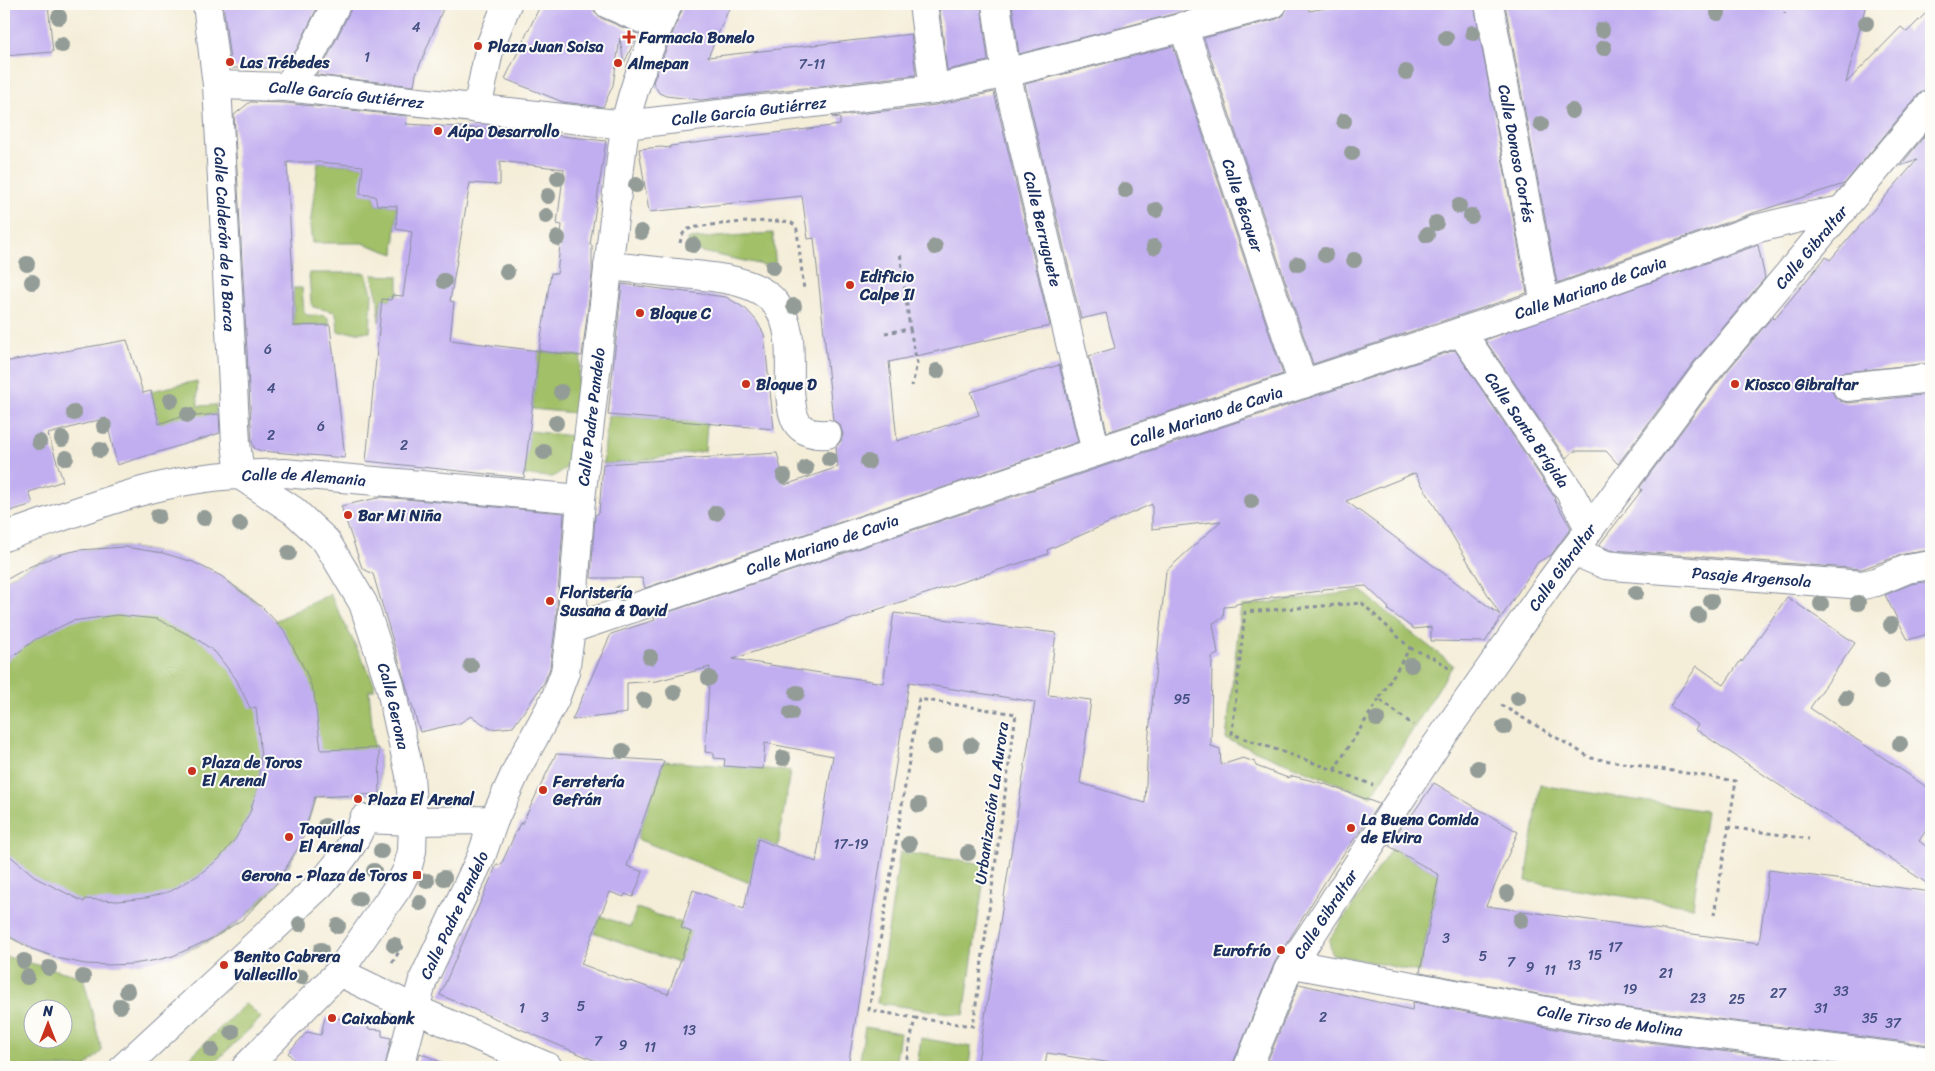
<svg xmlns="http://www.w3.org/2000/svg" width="1935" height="1071" viewBox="0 0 1935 1071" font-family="Sriracha,sans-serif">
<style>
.green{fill:#a1c068;stroke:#5e7863;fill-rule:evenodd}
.building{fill:#c1aef0;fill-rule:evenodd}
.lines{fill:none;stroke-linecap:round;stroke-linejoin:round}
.pedestrian-casing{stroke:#888e9b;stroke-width:30}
.minor-casing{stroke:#888e9b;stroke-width:30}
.tertiary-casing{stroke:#888e9b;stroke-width:30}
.secondary-casing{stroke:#888e9b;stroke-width:30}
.path{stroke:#888e9b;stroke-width:3;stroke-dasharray:4 4;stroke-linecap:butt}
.pedestrian{stroke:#fff;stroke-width:28}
.minor{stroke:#fff;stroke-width:28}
.tertiary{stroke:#fff;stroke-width:28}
.secondary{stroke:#fff;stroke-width:28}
.tree{fill:#939c97}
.poi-dot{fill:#c8321e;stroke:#fdfcf7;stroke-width:2}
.labels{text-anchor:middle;stroke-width:4;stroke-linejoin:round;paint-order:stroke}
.number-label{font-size:14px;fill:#444f82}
.poi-label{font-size:16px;font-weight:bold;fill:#1b2f5e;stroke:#fdfcf7;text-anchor:start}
.street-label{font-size:16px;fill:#1b2f5e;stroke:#fdfcf7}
</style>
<rect width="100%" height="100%" fill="#fdfcf7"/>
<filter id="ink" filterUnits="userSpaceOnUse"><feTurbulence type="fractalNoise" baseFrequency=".02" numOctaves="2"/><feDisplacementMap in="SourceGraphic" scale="10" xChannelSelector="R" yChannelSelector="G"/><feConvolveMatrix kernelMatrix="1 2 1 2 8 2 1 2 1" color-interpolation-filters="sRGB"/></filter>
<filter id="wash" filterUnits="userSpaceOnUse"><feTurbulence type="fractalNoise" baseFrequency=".0096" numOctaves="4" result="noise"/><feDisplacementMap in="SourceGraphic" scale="20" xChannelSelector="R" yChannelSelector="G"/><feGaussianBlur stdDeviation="1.12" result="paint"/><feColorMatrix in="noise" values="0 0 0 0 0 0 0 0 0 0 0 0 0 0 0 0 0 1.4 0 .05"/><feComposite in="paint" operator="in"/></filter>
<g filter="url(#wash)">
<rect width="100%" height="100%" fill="#f4edd8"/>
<g class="green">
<path d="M318 162 363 166 377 205 397 206 394 254 362 243H312L310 226Z"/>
<path d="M773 233 776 271 763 265 689 249 688 239Z"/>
<path d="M309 273H366L372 293 370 332H338L337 319 335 312 313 307 311 302Z"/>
<path d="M372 275 398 276V295H392L391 300 382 299 379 322 378 299Z"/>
<path d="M293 288H302L304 312 307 315 326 316 328 318 330 325 294 326Z"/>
<path d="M539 351 581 356 575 413 532 409Z"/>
<path d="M197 381 198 406 216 405V414L205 416V438L191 442 188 430 159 424 151 391Z"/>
<path d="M608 415 707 423 705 451 630 462 603 464Z"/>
<path d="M529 431 572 436 569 466 553 477 524 475Z"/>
<path d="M125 547C186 554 233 575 275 621L330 594 374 683V690H369L374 748 379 749 380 794 315 797C307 828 296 857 277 883 215 968 91 988 4 934V581C45 555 77 548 125 547Z"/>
<path d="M1362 591 1399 623 1453 665 1371 797 1226 739 1241 606Z"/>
<path d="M664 761 790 771 778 847 758 839 750 883 637 839Z"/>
<path d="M1540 785 1706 811 1693 907 1526 881Z"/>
<path d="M1392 848 1439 875 1419 972 1332 954 1329 940Z"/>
<path d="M900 852 986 864 964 1015 877 1003Z"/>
<path d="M637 908 682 923 681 928 698 935 690 964 680 960 678 963 593 932V913L630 927Z"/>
<path d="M4 956 83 977 102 1051 85 1067H4ZM32 1008H62V1038H32Z"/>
<path d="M246 1003 261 1018 210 1067H180Z"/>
<path d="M865 1027 900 1033 895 1067H859Z"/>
<path d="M921 1038 971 1047 969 1067H917Z"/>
</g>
<g id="blocks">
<g class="building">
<path d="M4 4H48L53 52 4 56Z"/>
<path d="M223 4H319L297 49 282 68H231Z"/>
<path d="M352 4H445L416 74 414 86 316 75 324 64 350 11Z"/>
<path d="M541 4H593L595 13 601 18 638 34 624 63 620 38 613 85 603 107 563 102 505 79Z"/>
<path d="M683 4H731L708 57 911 34 916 75 701 100 666 96 659 93 653 82 682 10Z"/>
<path d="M939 4H981L988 61 947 70Z"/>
<path d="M1012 4H1212L1019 54Z"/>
<path d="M1288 4H1308L1309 11 1351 4H1474L1527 293 1313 364 1204 38 1277 19 1284 15Z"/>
<path d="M1505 4H1866L1846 83 1901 27 1907 32 1931 8V89L1925 90 1919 94 1844 184 1750 214 1557 283Z"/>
<path d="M1173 46 1283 374 1107 432 1089 356 1115 348 1106 313 1081 319 1025 84Z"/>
<path d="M994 92 1050 326 889 362 897 441 979 415 971 392 1059 365 1078 442 645 588 642 578H591L595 515 599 513 603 464 777 453 785 485 838 467 836 447 841 441 843 434 840 425 833 420 814 238 808 239 802 196 649 212 639 149 661 147 670 148V146L840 125V118L832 117 936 105Z"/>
<path d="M250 102 285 103 407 116 406 124 509 130 606 141 590 245H592V275L582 356 539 351 524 478 366 461 382 299 391 300 392 295 403 296 412 232 396 229 397 206 377 205 375 196 360 194 363 166 318 162H287L293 282V326L330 325 345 458 261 451 254 448 252 442 234 115ZM500 161 564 169 557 224 562 225 557 274 551 273 539 351 450 340 454 302 450 301 470 183 500 185Z"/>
<path d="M1931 128V363L1845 372 1838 374 1833 380 1831 388 1835 397 1840 401 1848 403 1931 394V550L1904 554 1862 569 1626 551 1610 550 1599 545 1642 490 1640 487 1718 382 1773 316 1774 319 1826 257 1830 260 1917 160 1900 166Z"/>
<path d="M1758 245 1765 278 1693 363 1618 464 1606 451H1574L1566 458 1485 340Z"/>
<path d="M622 284 726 297 746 309 756 320 764 334 774 429 608 415Z"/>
<path d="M127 340 143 393 151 391 159 424 175 418 219 414 220 433 117 465 106 418 48 434 63 481 29 492 33 504 4 513V362Z"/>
<path d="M1455 350 1555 498 1554 499 1571 528 1551 555 1538 562 1485 642 1431 641V627L1414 629 1388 610 1389 608 1366 586 1323 589 1322 591 1271 597 1268 599 1236 604 1235 606 1224 607 1223 618 1213 623 1218 654 1212 657 1211 746 1220 749 1221 765 1243 758 1255 762 1256 766 1288 778 1293 776 1325 784 1379 804 1335 866 1275 962 1234 1061 1233 1067H1138L1047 1053 1045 1067H977L1035 702 909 682 848 1067H610L440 995 497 864 501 865 520 823 522 824 556 754 664 761 627 866 643 872 633 897 625 894 624 897 610 892 581 964 629 982 630 981 668 994 691 932 681 928 693 890 744 909 758 839 816 862 833 756 765 743 763 769 724 766 725 759 714 758V753L705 752 710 667 657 681 627 683V713L572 720 611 634 655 620 654 617 1101 467ZM1415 473 1500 615 1346 501ZM1152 504V529L1221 521 1166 571 1148 743 1145 803 1080 783 1091 700 1048 695 1056 633 894 613 883 683 733 659 876 611H873L1048 554 1047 550Z"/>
<path d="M382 497 564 513 556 620 550 668 544 683 513 727 491 729 471 716 460 723 420 732 373 574 362 568 341 506Z"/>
<path d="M125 547 163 553 193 562 221 576 263 608 283 629 305 670 314 693 321 750 379 748 380 794 315 797 301 843 276 884 243 919 213 938 173 956 157 960 133 964 109 965 85 964 61 959 32 949 4 934V851L38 879 84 902 85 899 118 901 146 898 171 891 197 876 219 859 236 838 250 812 257 789 261 757 256 707 250 708 236 679 215 652 197 639 157 619 117 615 72 621 36 639 4 663V581L29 567 61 554 79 550Z"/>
<path d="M1931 581V633L1908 640 1885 595 1911 584Z"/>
<path d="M1787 597 1855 643 1810 708 1931 790V823L1919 841 1931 850V886L1695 729 1698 725 1670 706 1697 666 1724 685 1741 660 1742 662Z"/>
<path d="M1434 783 1518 832 1486 906 1759 943 1769 870 1931 892V1045L1586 1003 1420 972 1439 875 1389 846 1409 815 1411 816Z"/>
<path d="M1299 984 1412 1010 1413 1002 1582 1034 1819 1063 1818 1067H1265Z"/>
<path d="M325 1017 355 1020V1023L368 1024V1029L382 1030V1036L391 1038 385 1067H300L288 1053 307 1032 321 1035Z"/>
<path d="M420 1053 452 1067H416Z"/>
</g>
</g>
</g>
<g filter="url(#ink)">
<use href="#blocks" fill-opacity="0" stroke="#888e9b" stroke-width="1"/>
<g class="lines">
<defs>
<g id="pedestrian">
<path d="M608 4 658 26"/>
<path d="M923 4 934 89"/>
<path d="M477 109 490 46 507 4"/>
<path id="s1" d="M1573 551 1606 565 1625 567 1863 585 1876 582"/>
<path d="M124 1067 320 885C338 864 355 845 364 819"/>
</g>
<g id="minor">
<path id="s2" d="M996 4 1006 73 1096 452"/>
<path id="s3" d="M1489 4 1545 304"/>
<path id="s4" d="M1183 26 1303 384"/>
<path id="s5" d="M217 85 286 87 625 125 934 89 1006 73 1273 4"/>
<path d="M286 87 310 57 336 4"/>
<path d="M608 266C631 268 654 271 676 273 707 277 755 277 776 304 800 335 783 382 794 416 798 431 813 435 827 434"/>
<path id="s6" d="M1461 332 1570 492 1589 528"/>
<path d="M1847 387 1931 378"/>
<path id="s7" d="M240 475 284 473 581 499"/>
<path d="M1876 582 1907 569 1931 565"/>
<path id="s8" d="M571 629 1096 452 1545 304 1755 229 1800 218 1843 210"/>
<path d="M364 819 413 821"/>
<path id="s9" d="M1293 964 1584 1018 1931 1061"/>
<path d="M400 1067 415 1009"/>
</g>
<g id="tertiary">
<path d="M4 537C81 511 158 478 240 475"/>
<path id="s10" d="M413 821 494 820 519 765 555 699 565 672 571 629 581 499 625 125C634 82 651 44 668 4"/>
<path d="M339 972 415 1009 548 1067"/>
<path id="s11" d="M415 1009 423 980 481 857 494 820"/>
</g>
<g id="secondary">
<path id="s12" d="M207 4 217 85 236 443 240 475 294 511 326 541 363 603 390 685 410 775 413 821 412 851 407 870 398 887 339 972 246 1067"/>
<path id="s13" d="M1248 1067 1288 970 1437 744 1551 581 1706 372 1931 104"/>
</g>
</defs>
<use href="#pedestrian" class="pedestrian-casing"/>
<use href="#minor" class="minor-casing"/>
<use href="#tertiary" class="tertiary-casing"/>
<use href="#secondary" class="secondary-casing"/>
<g class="path">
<path d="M1785 4V13"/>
<path d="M680 243C681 238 682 233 687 230 695 224 780 219 790 222 794 224 796 226 797 230L804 290"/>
<path d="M910 329 917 363 912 386"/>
<path d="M885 333 910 329 900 252"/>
<path d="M1410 648 1438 660 1451 670"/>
<path d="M1379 699 1334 770 1232 734 1245 612 1362 603 1410 648 1379 699 1413 725"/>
<path d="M1501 705 1591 758 1736 781 1714 915"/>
<path d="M1334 770 1373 785"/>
<path d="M1728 827 1809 839"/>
<path d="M392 963 403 945"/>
<path d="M905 1067 915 1018 869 1010 919 699 1016 714 973 1026 915 1018"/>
</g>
<use href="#pedestrian" class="pedestrian"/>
<use href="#minor" class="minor"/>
<use href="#tertiary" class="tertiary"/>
<use href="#secondary" class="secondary"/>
</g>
<g class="tree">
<circle cx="1718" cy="13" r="8"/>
<circle cx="59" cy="17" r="8"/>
<circle cx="1866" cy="23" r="8"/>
<circle cx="1602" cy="30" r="8"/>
<circle cx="1473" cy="33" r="8"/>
<circle cx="1446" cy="38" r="8"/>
<circle cx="62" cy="45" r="8"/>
<circle cx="1604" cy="48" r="8"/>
<circle cx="1406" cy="72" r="8"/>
<circle cx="1572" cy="111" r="8"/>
<circle cx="1344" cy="121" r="8"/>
<circle cx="1541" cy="124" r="8"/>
<circle cx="1352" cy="153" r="8"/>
<circle cx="558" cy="178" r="8"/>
<circle cx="636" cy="185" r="8"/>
<circle cx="1125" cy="190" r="8"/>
<circle cx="548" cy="196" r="8"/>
<circle cx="1459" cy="206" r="8"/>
<circle cx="1156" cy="210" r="8"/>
<circle cx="546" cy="216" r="8"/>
<circle cx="1471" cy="216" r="8"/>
<circle cx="1436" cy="223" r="8"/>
<circle cx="641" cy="232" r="8"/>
<circle cx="1427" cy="235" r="8"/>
<circle cx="558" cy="238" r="8"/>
<circle cx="693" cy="245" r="8"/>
<circle cx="935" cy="247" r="8"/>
<circle cx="1154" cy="247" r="8"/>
<circle cx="1325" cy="255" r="8"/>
<circle cx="1354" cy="260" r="8"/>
<circle cx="27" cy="264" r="8"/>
<circle cx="1298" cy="264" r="8"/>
<circle cx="773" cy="267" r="8"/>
<circle cx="507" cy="272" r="8"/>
<circle cx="444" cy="281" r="8"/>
<circle cx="32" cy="282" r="8"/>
<circle cx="794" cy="306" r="8"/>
<circle cx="937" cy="371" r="8"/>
<circle cx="561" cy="392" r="8"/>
<circle cx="171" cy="400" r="8"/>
<circle cx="74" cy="413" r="8"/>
<circle cx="188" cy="415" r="8"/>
<circle cx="556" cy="423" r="8"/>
<circle cx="104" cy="426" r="8"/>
<circle cx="62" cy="439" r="8"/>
<circle cx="39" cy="442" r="8"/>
<circle cx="100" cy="450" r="8"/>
<circle cx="544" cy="452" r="8"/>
<circle cx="66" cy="458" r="8"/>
<circle cx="829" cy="459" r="8"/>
<circle cx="868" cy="462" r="8"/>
<circle cx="806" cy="468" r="8"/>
<circle cx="784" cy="476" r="8"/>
<circle cx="1251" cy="501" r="8"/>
<circle cx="716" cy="513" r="8"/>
<circle cx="158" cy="516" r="8"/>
<circle cx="204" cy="518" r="8"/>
<circle cx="240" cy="524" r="8"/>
<circle cx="289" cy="553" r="8"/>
<circle cx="621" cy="593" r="8"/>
<circle cx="1636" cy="593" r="8"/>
<circle cx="1711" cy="601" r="8"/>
<circle cx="1858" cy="603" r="8"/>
<circle cx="1821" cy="604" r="8"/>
<circle cx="1698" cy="615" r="8"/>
<circle cx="1891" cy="625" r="8"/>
<circle cx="650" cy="657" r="8"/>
<circle cx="1411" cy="665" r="8"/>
<circle cx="471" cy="666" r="8"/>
<circle cx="709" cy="678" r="8"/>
<circle cx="1881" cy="682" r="8"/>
<circle cx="674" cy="692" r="8"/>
<circle cx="797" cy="693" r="8"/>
<circle cx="1518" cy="698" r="8"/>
<circle cx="1846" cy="698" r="8"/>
<circle cx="644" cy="700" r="8"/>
<circle cx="791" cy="713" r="8"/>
<circle cx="1377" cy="719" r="8"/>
<circle cx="1504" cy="727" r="8"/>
<circle cx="1900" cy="744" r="8"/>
<circle cx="971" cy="745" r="8"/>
<circle cx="935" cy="747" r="8"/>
<circle cx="623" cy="751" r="8"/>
<circle cx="783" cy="758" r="8"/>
<circle cx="1478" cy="768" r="8"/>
<circle cx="919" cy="805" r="8"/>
<circle cx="325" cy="826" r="8"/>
<circle cx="909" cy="844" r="8"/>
<circle cx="381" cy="851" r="8"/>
<circle cx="968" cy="853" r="8"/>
<circle cx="374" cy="871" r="8"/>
<circle cx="444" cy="878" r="8"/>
<circle cx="427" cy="881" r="8"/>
<circle cx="1507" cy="893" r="8"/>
<circle cx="359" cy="899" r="8"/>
<circle cx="420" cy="903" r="8"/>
<circle cx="1521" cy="920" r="8"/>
<circle cx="300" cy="924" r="8"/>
<circle cx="338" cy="926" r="8"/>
<circle cx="394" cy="945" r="8"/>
<circle cx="321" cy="950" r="8"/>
<circle cx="24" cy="961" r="8"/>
<circle cx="49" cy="968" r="8"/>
<circle cx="27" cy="977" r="8"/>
<circle cx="83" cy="977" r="8"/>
<circle cx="301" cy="977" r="8"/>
<circle cx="127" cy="991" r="8"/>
<circle cx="120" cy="1006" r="8"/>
<circle cx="232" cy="1032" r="8"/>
<circle cx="211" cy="1050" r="8"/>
</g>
</g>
<g class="poi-dot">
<path d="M626.5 29.5h5v5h5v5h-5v5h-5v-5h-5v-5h5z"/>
<circle cx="478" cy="46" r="5"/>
<circle cx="230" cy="62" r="5"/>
<circle cx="618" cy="63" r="5"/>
<circle cx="438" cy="131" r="5"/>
<circle cx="850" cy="285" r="5"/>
<circle cx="640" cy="313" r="5"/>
<circle cx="746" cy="384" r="5"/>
<circle cx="1735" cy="384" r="5"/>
<circle cx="348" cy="515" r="5"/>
<circle cx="550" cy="601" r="5"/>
<circle cx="192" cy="771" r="5"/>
<circle cx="543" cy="790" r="5"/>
<circle cx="358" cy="799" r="5"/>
<circle cx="1351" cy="828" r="5"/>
<circle cx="289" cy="837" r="5"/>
<rect x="412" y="870" width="10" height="10" rx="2.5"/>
<circle cx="1281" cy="950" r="5"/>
<circle cx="224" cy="965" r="5"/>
<circle cx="332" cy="1018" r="5"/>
</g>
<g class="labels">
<g class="number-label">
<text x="416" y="32">4</text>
<text x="367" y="62">1</text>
<text x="812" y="69">7-11</text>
<text x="268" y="354">6</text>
<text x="271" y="393">4</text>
<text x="321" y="431">6</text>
<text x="271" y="440">2</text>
<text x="404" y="450">2</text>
<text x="1182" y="704">95</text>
<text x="851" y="849">17-19</text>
<text x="1446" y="943">3</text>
<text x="1615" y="952">17</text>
<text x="1595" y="960">15</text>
<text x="1483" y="961">5</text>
<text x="1511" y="967">7</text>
<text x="1574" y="970">13</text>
<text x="1530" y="972">9</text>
<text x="1550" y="975">11</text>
<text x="1666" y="978">21</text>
<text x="1630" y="994">19</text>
<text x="1841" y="996">33</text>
<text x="1778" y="998">27</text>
<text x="1698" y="1003">23</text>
<text x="1737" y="1004">25</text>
<text x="581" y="1011">5</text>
<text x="522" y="1013">1</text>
<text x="1821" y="1013">31</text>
<text x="545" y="1022">3</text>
<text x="1323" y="1022">2</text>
<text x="1870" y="1023">35</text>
<text x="1893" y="1028">37</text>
<text x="689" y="1035">13</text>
<text x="598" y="1046">7</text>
<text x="623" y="1050">9</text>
<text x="650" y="1052">11</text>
</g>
<g class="poi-label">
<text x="639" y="43">Farmacia Bonelo</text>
<text x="488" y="52">Plaza Juan Soisa</text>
<text x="240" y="68">Las Trébedes</text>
<text x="628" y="69">Almepan</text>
<text x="448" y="137">Aúpa Desarrollo</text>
<text x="860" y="282">Edificio<tspan x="860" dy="18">Calpe II</tspan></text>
<text x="650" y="319">Bloque C</text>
<text x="756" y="390">Bloque D</text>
<text x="1745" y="390">Kiosco Gibraltar</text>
<text x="358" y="521">Bar Mi Niña</text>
<text x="560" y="598">Floristería<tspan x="560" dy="18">Susana &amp; David</tspan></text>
<text x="202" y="768">Plaza de Toros<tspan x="202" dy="18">El Arenal</tspan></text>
<text x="553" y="787">Ferretería<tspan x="553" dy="18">Gefrán</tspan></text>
<text x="368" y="805">Plaza El Arenal</text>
<text x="1361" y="825">La Buena Comida<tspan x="1361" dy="18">de Elvira</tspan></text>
<text x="299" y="834">Taquillas<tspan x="299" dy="18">El Arenal</tspan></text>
<text x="407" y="881" text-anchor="end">Gerona - Plaza de Toros</text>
<text x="1271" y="956" text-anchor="end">Eurofrío</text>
<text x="234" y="962">Benito Cabrera<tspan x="234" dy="18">Vallecillo</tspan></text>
<text x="342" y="1024">Caixabank</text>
</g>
<g class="street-label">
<text dy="6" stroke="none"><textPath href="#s5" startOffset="130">Calle García Gutiérrez</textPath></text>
<text dy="6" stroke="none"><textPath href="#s5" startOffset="535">Calle García Gutiérrez</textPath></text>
<text dy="6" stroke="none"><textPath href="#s3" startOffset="152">Calle Donoso Cortés</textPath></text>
<text dy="6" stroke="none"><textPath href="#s4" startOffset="189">Calle Bécquer</textPath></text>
<text dy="6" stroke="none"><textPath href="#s2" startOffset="230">Calle Berruguete</textPath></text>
<text dy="6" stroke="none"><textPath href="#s12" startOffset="236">Calle Calderón de la Barca</textPath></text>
<text dy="6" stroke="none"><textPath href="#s13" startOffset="998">Calle Gibraltar</textPath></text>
<text dy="6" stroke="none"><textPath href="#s8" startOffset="1075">Calle Mariano de Cavia</textPath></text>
<text dy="6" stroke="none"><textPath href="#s10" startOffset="502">Calle Padre Pandelo</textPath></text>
<text dy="6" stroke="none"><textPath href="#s8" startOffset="670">Calle Mariano de Cavia</textPath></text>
<text dy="6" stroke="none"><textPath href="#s6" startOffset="118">Calle Santa Brígida</textPath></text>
<text dy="6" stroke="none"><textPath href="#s7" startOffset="64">Calle de Alemania</textPath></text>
<text dy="6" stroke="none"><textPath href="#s8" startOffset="265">Calle Mariano de Cavia</textPath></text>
<text dy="6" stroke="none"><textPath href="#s13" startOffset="592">Calle Gibraltar</textPath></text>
<text dy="6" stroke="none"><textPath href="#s1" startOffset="182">Pasaje Argensola</textPath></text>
<text dy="6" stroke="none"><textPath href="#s12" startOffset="761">Calle Gerona</textPath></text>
<text transform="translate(991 803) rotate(-82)" y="6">Urbanización La Aurora</text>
<text dy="6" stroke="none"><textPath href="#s11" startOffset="102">Calle Padre Pandelo</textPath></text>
<text dy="6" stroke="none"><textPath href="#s13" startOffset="172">Calle Gibraltar</textPath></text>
<text dy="6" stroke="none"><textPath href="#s9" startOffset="322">Calle Tirso de Molina</textPath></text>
</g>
</g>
<rect width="1935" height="1071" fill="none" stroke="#fdfcf7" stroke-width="20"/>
<g transform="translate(48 1024)"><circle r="24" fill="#fdfcf7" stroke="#a3aaba"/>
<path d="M0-4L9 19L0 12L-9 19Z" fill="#c8321e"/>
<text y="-8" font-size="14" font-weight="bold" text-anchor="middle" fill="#1b2f5e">N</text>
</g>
</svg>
